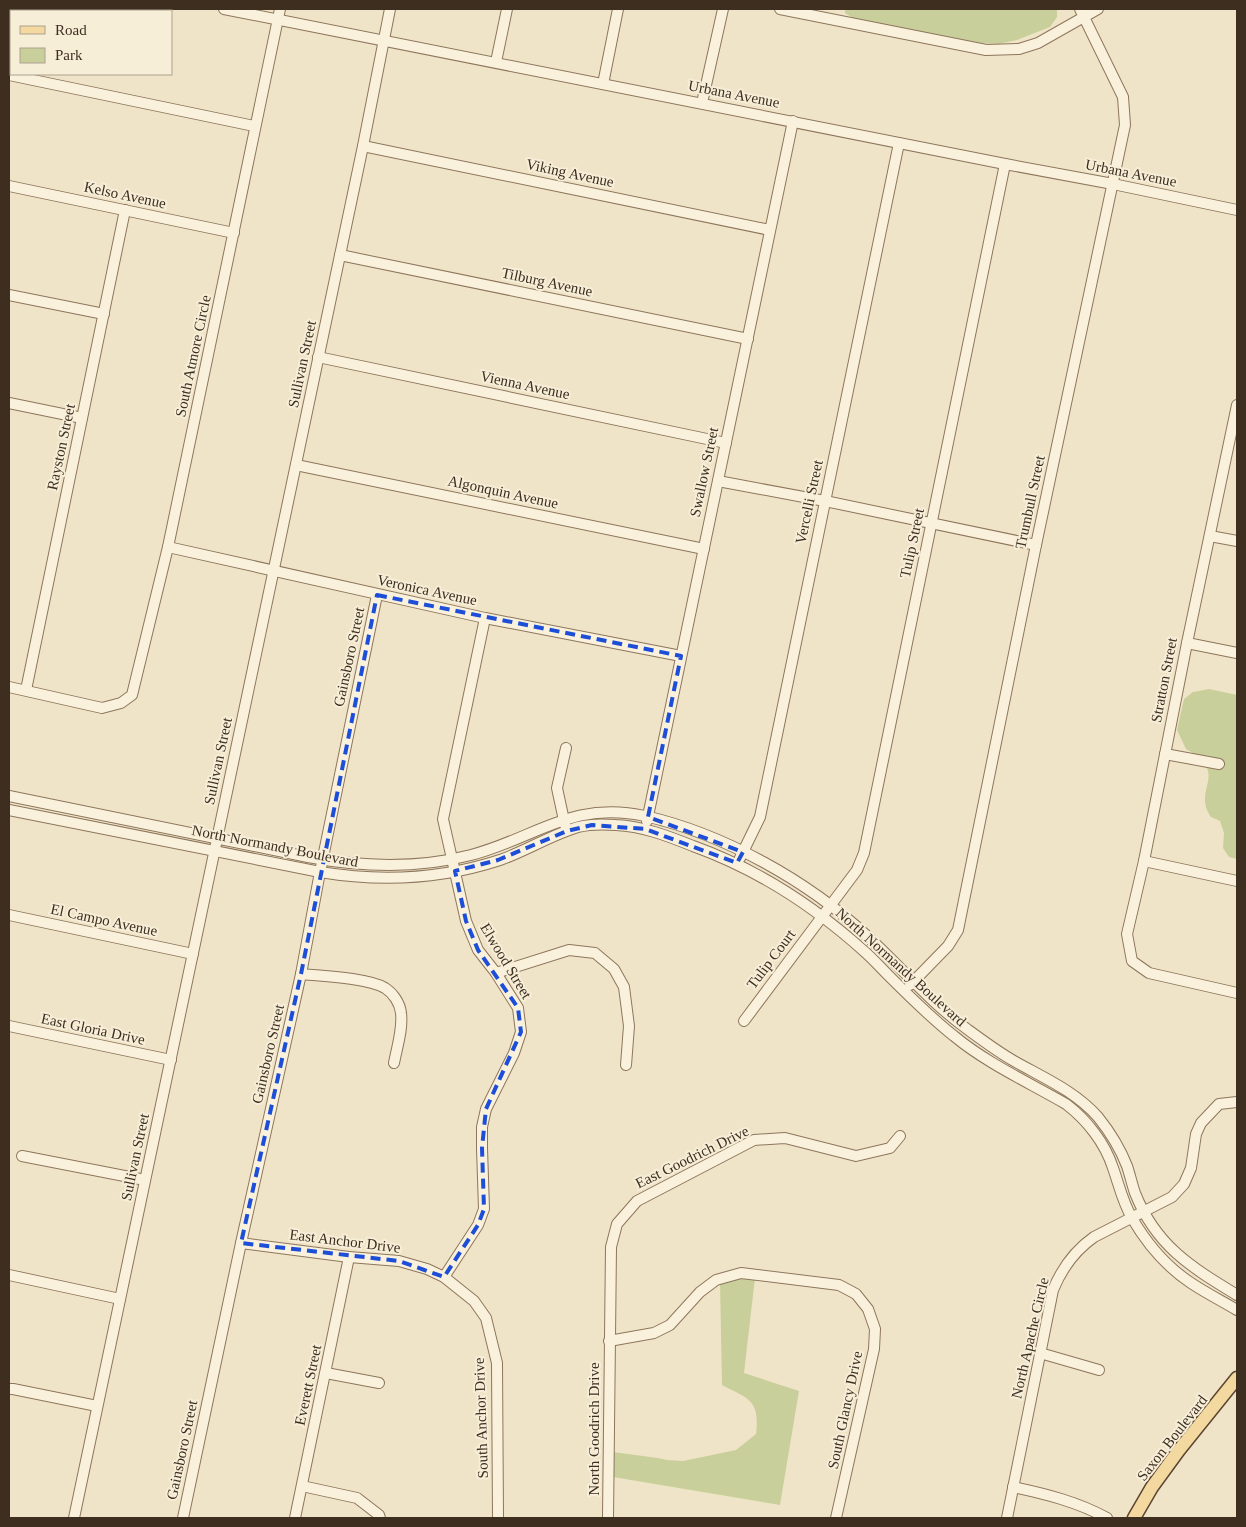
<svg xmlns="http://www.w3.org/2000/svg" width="1246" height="1527" viewBox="0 0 1246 1527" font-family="'Times New Roman',serif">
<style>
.green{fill:#c9cf9b}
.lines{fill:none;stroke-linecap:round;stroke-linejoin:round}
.minor-casing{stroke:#8d765c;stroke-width:12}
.major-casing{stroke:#5b4430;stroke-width:15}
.minor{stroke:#faf1dc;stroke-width:10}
.major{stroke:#f3d9a0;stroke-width:12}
.marked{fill:none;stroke:#1d4ed8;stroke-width:4;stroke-dasharray:10 6;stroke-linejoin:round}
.labels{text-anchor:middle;stroke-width:4;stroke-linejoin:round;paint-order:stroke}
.street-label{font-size:15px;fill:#3d2e20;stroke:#f7eed8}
</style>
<rect width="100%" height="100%" fill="#f0e4c8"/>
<g class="green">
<path d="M845 9H1057V17L1050 27 1017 40 998 44 965 42 856 20 845 13Z"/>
<path d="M1209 689 1237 695V859L1229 857 1223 848 1224 833 1220 821 1211 817C1196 796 1215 782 1206 766L1222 769 1224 762 1198 756 1186 749 1177 730 1184 699 1193 692Z"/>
<path d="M742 1277 755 1278 744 1373 799 1391 780 1505 613 1477V1452L658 1458 667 1460 683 1461 736 1450 756 1434C760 1400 749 1399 722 1385L720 1283Z"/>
</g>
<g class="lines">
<defs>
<g id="minor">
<path d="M224 9 1005 164 1113 184 1237 210"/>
<path d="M780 9 986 50 1019 49 1038 43 1098 9"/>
<path d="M496 62 507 9"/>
<path d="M9 75 254 126"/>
<path d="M603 84 618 9"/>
<path d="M702 103 723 9"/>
<path d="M363 146 770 230"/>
<path d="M9 186 234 233"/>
<path d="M340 255 748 339"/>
<path d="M9 295 104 314"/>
<path d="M318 357 726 443"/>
<path d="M9 403 82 418"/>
<path d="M1237 405 1187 643 1144 861 1127 934 1132 961 1149 973 1237 993"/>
<path d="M296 465 704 549"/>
<path d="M718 481 825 501 1036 545"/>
<path d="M1210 536 1237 541"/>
<path d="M168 547 485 618 681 656"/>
<path d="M1187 643 1237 653"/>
<path d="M9 687 102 708 121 703 132 695 168 547 280 9"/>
<path d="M26 690 125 210"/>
<path d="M1165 754 1219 764"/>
<path d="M9 796 308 857C362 867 417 869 471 855 536 838 572 800 645 816 724 834 808 881 867 936 901 967 930 1002 967 1029 982 1040 998 1052 1014 1061 1044 1078 1075 1091 1098 1117 1110 1132 1120 1148 1127 1166 1130 1175 1132 1184 1135 1193 1156 1246 1191 1267 1237 1295"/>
<path d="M9 810 320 872C380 882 442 879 500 860 526 851 551 835 578 827 590 824 604 824 616 825 642 826 668 836 693 846 757 869 814 906 865 952 873 959 881 968 889 976 910 997 931 1018 954 1036 988 1064 1028 1082 1066 1104 1087 1120 1105 1143 1113 1168 1119 1185 1123 1203 1132 1218 1147 1244 1167 1267 1191 1283 1206 1293 1222 1301 1237 1310"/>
<path d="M647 821 793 121"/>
<path d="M565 825 557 788 566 748"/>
<path d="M740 858 760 817 899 143"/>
<path d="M1144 861 1237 881"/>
<path d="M9 915 193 954"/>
<path d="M496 973 569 950 595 953 614 969 624 987 629 1026 626 1065"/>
<path d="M301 974C322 976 368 978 385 988 393 993 400 1003 401 1013 403 1029 397 1047 394 1063"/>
<path d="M910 985 948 946 958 930 1036 545 1125 125 1123 97 1080 9"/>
<path d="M744 1021 857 870 864 853 1005 164"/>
<path d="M9 1026 171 1060"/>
<path d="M22 1156 145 1180"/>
<path d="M241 1243 349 1257 399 1261 427 1269 444 1277 474 1301 486 1318 497 1363 498 1518"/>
<path d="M9 1275 120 1299"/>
<path d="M444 1277 478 1225 484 1209 482 1148V1127L486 1109 514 1053 521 1032 518 1008 496 973 478 950 466 921 443 819 485 618"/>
<path d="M609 1341 654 1333 670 1325 700 1292 716 1280 741 1273 839 1285 856 1294 868 1309 875 1329 874 1349 836 1518"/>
<path d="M1040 1353 1099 1370"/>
<path d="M326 1373 379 1383"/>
<path d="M9 1389H13L97 1406"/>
<path d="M302 1486 357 1498 379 1515 380 1518"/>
<path d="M1013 1487C1046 1494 1078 1502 1107 1518"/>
<path d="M74 1518 363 146 390 9"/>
<path d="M183 1518 241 1243 301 974 320 872 377 595"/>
<path d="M295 1518 349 1257"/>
<path d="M608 1518 611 1247 617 1224 637 1201 754 1140 785 1138 856 1156 890 1148 900 1136"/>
<path d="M1007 1518 1053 1290C1062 1268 1074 1251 1094 1237L1172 1197 1184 1184 1191 1168 1196 1134 1201 1123 1219 1104 1237 1102"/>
</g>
<path id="major" d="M1134 1518 1152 1487 1179 1450 1237 1378"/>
</defs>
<use href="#minor" class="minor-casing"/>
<use href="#major" class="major-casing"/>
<use href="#minor" class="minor"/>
<use href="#major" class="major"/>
</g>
<path class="marked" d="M377 595 681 656 648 817 743 852 737 863 645 829 592 825 567 831 498 860 455 871 466 921 478 950 518 1008 521 1032 486 1109 482 1148 484 1209 478 1225 444 1277 399 1261 241 1243 301 974Z"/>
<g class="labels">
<g class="street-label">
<text transform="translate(734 94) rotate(11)" y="5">Urbana Avenue</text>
<text transform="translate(570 173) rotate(12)" y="5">Viking Avenue</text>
<text transform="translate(1131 173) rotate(11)" y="5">Urbana Avenue</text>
<text transform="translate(125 195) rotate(12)" y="5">Kelso Avenue</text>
<text transform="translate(547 282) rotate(12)" y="5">Tilburg Avenue</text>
<text transform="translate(193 356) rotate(-78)" y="5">South Atmore Circle</text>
<text transform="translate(302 364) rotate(-78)" y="5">Sullivan Street</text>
<text transform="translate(525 385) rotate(12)" y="5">Vienna Avenue</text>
<text transform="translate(61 447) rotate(-78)" y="5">Rayston Street</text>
<text transform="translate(704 472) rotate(-78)" y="5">Swallow Street</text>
<text transform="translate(503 492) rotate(12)" y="5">Algonquin Avenue</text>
<text transform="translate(809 502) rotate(-78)" y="5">Vercelli Street</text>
<text transform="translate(1030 502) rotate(-78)" y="5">Trumbull Street</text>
<text transform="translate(912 543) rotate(-78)" y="5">Tulip Street</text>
<text transform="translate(427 590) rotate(12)" y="5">Veronica Avenue</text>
<text transform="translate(349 657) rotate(-78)" y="5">Gainsboro Street</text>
<text transform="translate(1164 680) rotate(-79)" y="5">Stratton Street</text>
<text transform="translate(218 761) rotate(-78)" y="5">Sullivan Street</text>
<text transform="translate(275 846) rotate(11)" y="5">North Normandy Boulevard</text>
<text transform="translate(104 920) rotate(12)" y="5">El Campo Avenue</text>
<text transform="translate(771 959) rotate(-53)" y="5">Tulip Court</text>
<text transform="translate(506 961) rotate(59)" y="5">Elwood Street</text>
<text transform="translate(901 967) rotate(42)" y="5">North Normandy Boulevard</text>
<text transform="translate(93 1029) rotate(12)" y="5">East Gloria Drive</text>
<text transform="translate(268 1054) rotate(-77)" y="5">Gainsboro Street</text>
<text transform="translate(135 1157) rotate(-78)" y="5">Sullivan Street</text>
<text transform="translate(692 1157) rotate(-26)" y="5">East Goodrich Drive</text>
<text transform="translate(345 1241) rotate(7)" y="5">East Anchor Drive</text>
<text transform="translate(1030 1338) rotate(-77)" y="5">North Apache Circle</text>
<text transform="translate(308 1385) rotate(-78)" y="5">Everett Street</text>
<text transform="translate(845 1410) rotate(-78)" y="5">South Glancy Drive</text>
<text transform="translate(481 1418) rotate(-92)" y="5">South Anchor Drive</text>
<text transform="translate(594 1429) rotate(-90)" y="5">North Goodrich Drive</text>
<text transform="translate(1172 1438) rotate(-52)" y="5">Saxon Boulevard</text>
<text transform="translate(182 1450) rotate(-78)" y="5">Gainsboro Street</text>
</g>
</g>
<rect width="1246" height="1527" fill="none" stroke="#3d2e20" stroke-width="20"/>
<rect x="10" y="10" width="162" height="65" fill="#f7eed8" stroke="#ada18e"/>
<rect x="20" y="26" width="25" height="8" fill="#f3d9a0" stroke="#ada18e"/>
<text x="55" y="35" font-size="15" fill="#3d2e20">Road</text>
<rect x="20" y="48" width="25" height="15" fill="#c9cf9b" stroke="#ada18e"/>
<text x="55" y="60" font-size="15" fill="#3d2e20">Park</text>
</svg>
